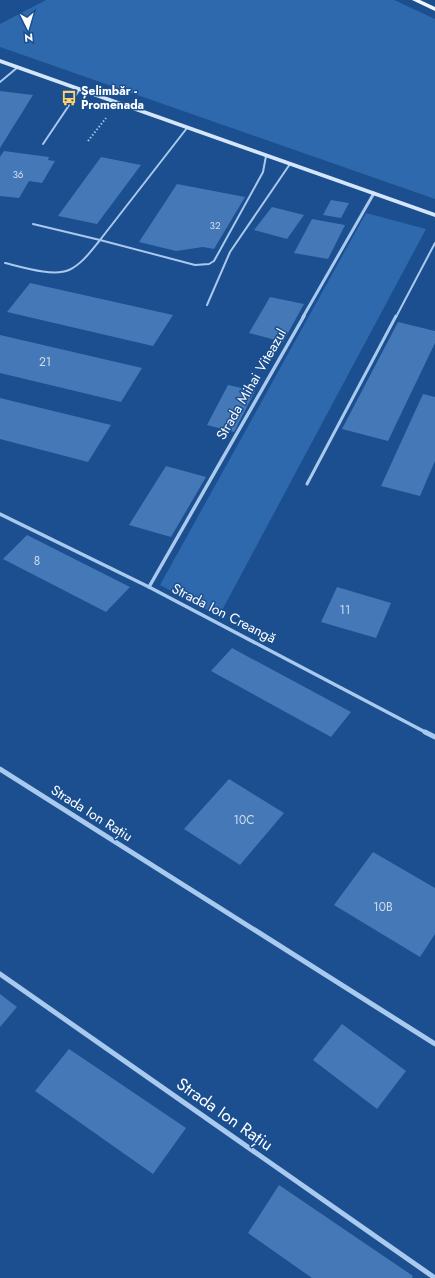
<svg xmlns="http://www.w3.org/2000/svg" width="435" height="1278" viewBox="0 0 435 1278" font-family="Jost,sans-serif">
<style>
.green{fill:#2e69ad}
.building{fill:#4478b7}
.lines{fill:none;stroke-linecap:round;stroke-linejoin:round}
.path{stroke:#a9c9ee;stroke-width:2;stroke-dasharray:1.5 2;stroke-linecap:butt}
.service-far1{stroke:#a9c9ee;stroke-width:2}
.service{stroke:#a9c9ee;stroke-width:3}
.minor-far2{stroke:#a9c9ee;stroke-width:3}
.minor-far1{stroke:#a9c9ee;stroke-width:3.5}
.minor{stroke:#a9c9ee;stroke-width:5}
.secondary{fill:#d6e6fa;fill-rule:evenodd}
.primary{fill:#f0f6ff;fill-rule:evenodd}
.labels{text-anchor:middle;stroke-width:3;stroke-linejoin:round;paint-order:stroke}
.far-number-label{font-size:10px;fill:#d0dded}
.far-poi-label{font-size:12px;font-weight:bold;fill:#fff;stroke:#1b4f8f;text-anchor:start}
.number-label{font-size:12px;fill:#d0dded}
.street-label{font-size:14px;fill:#fff;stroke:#1b4f8f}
.near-street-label{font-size:17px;fill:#fff;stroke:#1b4f8f}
</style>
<rect width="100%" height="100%" fill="#1b4f8f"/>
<g class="green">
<path d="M46 0H394L435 19V199L0 47V24Z"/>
<path d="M366 213 426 229 219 616 160 585Z"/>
</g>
<g class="building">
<path d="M0 91 33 95 0 148Z"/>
<path d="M4 151 49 157 48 160 55 161 42 183 29 181 19 198 0 196V157Z"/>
<path d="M101 157 141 165 97 224 58 216Z"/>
<path d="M177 184 245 197 214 249 203 247 176 251 139 242Z"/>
<path d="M331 200 349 203 341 218 323 215Z"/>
<path d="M272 207 304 215 287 239 254 230Z"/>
<path d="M312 219 345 225 328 259 294 253Z"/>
<path d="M30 283 173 315 153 346 7 312Z"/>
<path d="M270 297 304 304 283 342 249 333Z"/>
<path d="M398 322 435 331V343L388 441 342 429Z"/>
<path d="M0 335 142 368 121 402 0 373Z"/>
<path d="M228 385 255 391 234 432 207 425Z"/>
<path d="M423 394 435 397V461L420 496 381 486Z"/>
<path d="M0 398 111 425 88 462 0 439Z"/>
<path d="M166 466 206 477 171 537 129 525Z"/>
<path d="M27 535 130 587 106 612 3 559Z"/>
<path d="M337 587 391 603 376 638 321 622Z"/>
<path d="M232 648 351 712 331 737 211 671Z"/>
<path d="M229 779 284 813 240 865 184 829Z"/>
<path d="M373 852 435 888V934L420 957 334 905Z"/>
<path d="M0 994 17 1007 0 1027Z"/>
<path d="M342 1024 406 1071 377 1109 313 1060Z"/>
<path d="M69 1049 186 1128 153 1174 35 1091Z"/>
<path d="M279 1185 413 1276 412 1278H312L248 1233Z"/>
</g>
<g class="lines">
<path class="path" d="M88 141 106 118"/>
<g class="service-far1">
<path d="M0 82 18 67"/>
<path d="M187 128 100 240 195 265 209 264 214 261 263 172 266 156"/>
<path d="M43 144 80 89"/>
<path d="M5 263C22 267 53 277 69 270 82 264 91 251 100 240L33 224"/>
<path d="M207 305 230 252 290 164"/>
<path d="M396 317 435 243"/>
</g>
<path class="service" d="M307 484 396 316"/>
<path class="minor-far2" d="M303 317 374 193"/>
<g class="minor-far1">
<path d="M0 514 149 587 427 733"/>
<path d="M149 587 304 316"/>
</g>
<g class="minor">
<path d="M425 732 435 737"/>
<path d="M0 769 435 1044"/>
<path d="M0 974 435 1278"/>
</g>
<path class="secondary" d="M0 59 435 213V217L0 63Z"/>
<path class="primary" d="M412 0H420L435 7V11Z"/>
</g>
<defs>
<symbol id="bus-bare" viewBox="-9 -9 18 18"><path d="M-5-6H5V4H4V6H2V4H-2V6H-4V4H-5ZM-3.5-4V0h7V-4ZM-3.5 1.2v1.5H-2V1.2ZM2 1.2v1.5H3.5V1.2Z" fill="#ffd166" stroke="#1b4f8f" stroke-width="2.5" paint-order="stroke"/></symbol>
</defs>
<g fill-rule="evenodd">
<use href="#bus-bare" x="58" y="87" width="22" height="22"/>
</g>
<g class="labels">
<g class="far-number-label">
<text x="18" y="178">36</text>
<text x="215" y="229">32</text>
</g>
<g class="far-poi-label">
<text x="81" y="95">Șelimbăr -<tspan x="81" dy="14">Promenada</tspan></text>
</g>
<g class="number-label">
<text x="45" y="366">21</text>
<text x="37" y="565">8</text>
<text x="345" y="614">11</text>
<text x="244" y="824">10C</text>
<text x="383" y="911">10B</text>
</g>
<g class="street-label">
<text transform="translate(251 384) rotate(-60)" y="5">Strada Mihai Viteazul</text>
<text transform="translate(224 613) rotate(27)" y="5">Strada Ion Creangă</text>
<text transform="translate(92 813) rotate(32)" y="5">Strada Ion Rațiu</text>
</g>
<g class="near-street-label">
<text transform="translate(225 1114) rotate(35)" y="6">Strada Ion Rațiu</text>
</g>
</g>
<g transform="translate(28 28) rotate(175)" stroke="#1b4f8f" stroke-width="3" paint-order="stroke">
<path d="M0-3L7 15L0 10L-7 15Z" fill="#ffffff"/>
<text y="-6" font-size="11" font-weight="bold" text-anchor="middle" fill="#ffffff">N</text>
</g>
</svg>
